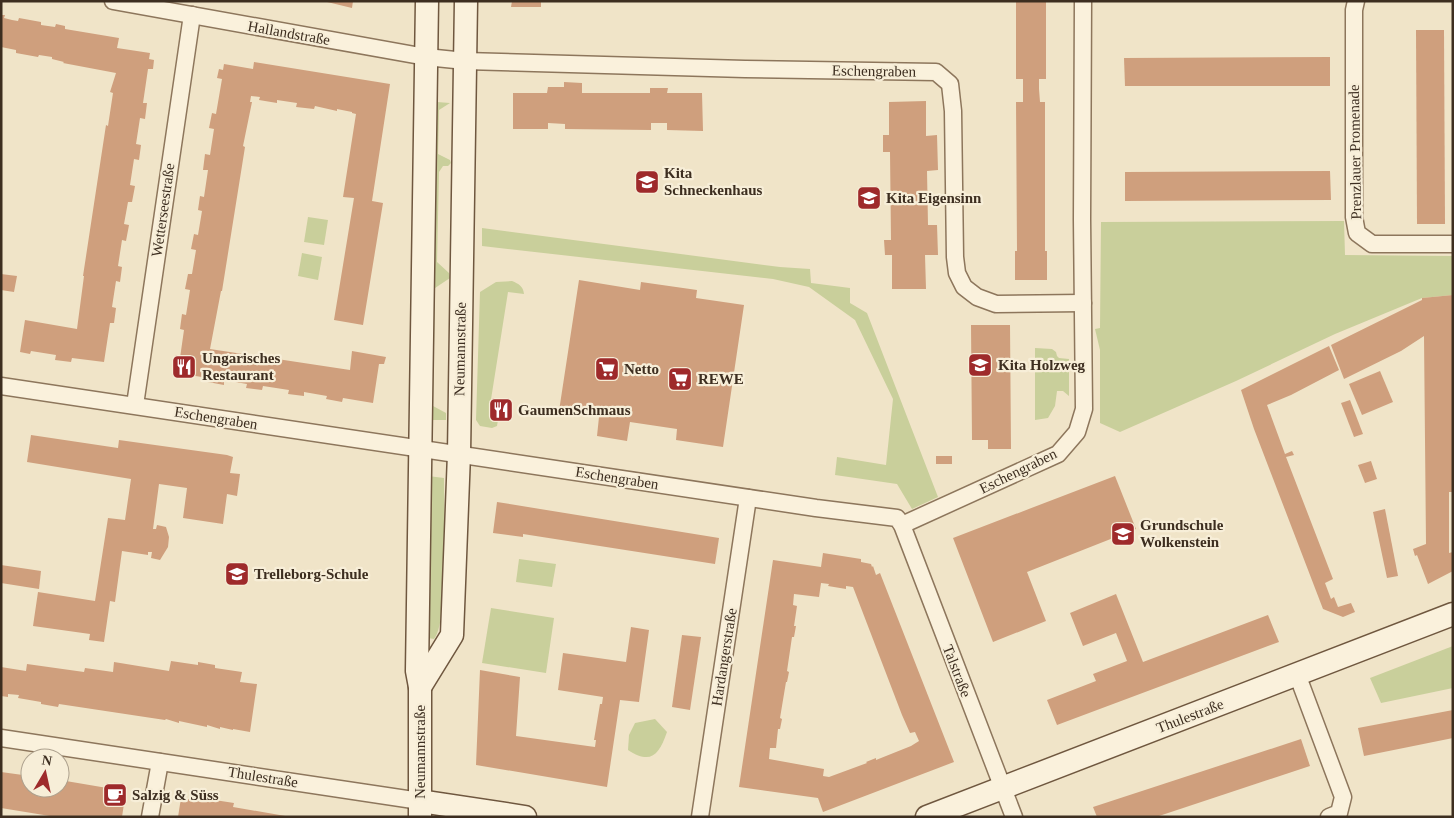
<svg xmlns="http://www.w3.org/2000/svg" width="1454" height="818" viewBox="0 0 1454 818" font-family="Georgia,serif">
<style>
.green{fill:#c9cf9b}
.building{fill:#cf9f7d;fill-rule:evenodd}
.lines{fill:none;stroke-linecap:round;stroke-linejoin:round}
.street-casing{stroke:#8d765c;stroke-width:19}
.secondary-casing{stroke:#6f573f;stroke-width:25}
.street{stroke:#faf1dc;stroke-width:16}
.secondary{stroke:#faf1dc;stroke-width:22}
.labels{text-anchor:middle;stroke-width:4.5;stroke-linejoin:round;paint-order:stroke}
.street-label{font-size:15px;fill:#3d2e20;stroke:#f7eed8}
.poi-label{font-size:15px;font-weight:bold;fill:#3d2e20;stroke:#f7eed8;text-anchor:start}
</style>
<rect width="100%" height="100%" fill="#f0e4c8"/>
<g class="green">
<path d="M437 102 450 103 439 110 438 154 450 160 451 163 448 166H443L439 172 437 262 449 273 450 278 435 288 433 406 446 413V420H429Z"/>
<path d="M308 217 328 220 324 245 304 242Z"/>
<path d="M1344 221 1345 255 1453 256V295L1422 298 1335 334 1236 381 1120 432 1100 423V350L1095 329 1100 328 1101 222Z"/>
<path d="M482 228 780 267 810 269 811 283 850 288V303L867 313 938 497 912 509 897 484 835 475 837 457 886 465 893 399 855 320 809 287 773 279 482 246Z"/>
<path d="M302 253 322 257 318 280 298 276Z"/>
<path d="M512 281C519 284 523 286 524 294L508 292 489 412 499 414 497 426 492 428 480 426 476 420 480 292 496 282Z"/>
<path d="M1035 348 1052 349 1056 352 1057 356 1059 358 1069 359V396L1063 391H1057L1055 406 1048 418 1035 420Z"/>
<path d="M428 476 444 478C444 505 449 623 434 639L428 638Z"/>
<path d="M519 559 556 564 552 587 516 582Z"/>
<path d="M491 608 554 618 546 673 482 663Z"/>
<path d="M1453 646V688L1381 703 1370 678Z"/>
<path d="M655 719 667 732C659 755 651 765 628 750L629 735 635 723Z"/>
</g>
<g class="building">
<path d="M323 1H353L352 8Z"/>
<path d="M512 1H541V7H511Z"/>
<path d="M1016 1H1046V79H1039V89L1040 102H1045V251H1047V280H1015V251H1017L1016 102H1023V79H1016Z"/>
<path d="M1 15H5L4 18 12 20 18 21 19 18 41 22V25L55 27 56 24 65 26V29L119 38 117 48 150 53 149 59 154 60 153 69H148L143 103H147L145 119 140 118 136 144 141 145 139 160 134 159 130 185 135 186 132 202H128L124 224 129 225 126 241 122 240 118 266 122 267 120 282 116 281 112 307 116 308 114 323H110L104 362 72 358 71 362 55 360 56 355 31 351 30 354 20 352 25 320 77 329 84 276H83L106 125 108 126 113 93 110 92 116 73 63 63 64 62 52 59V57L39 55 38 57 16 53V50L1 47Z"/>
<path d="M1416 30H1444L1445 224H1417Z"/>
<path d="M1330 57V86H1125L1124 58Z"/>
<path d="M254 62 390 84 372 201 383 203 363 325 334 320 354 198 343 197 356 114 352 113V112L337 109V111L315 106 314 109 296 107 297 103 277 100V103L259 100 260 97 251 96 250 102H252L243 146 245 147 222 291H221L210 349 350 370 352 351 386 357 384 364H379L373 403 343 398 342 402 326 399 327 396 304 392V396L288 394 289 390 263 386 262 390 246 388 247 384 224 380V385L208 382V378L177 373 178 367 175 366 176 358H180L184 330 180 329 182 314 186 315 190 290 185 289 188 274H192L196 250 191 249 194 234 198 235 202 211 198 210 200 196 204 197 208 170H203L205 154 210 155 214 129 209 128 212 113 216 114 222 79 217 78 219 69 223 70 224 64 253 69Z"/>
<path d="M564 82 582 83V93H650V88H668L667 93H702L703 131 667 130V123H651V130L565 129V124L548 123V129H513V93H547L548 87H564Z"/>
<path d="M926 101V136L937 135 938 170 927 171 928 225H937L938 255H925L926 289H892V255H885L884 240H891L890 152H883V135H889V102Z"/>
<path d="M1330 171 1331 200 1125 201V172Z"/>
<path d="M1 274 17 276 14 292 1 290Z"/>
<path d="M579 280 640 290 641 282 697 290 696 298 744 305 723 447 676 440 677 429 630 422 627 441 597 436 599 417 559 411Z"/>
<path d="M1453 295V492H1449V553L1453 552V571L1428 584 1417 555 1415 556 1413 549 1426 544 1424 336 1401 351 1344 379 1331 345 1422 300V298Z"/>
<path d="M971 325H1010L1011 449H988V440H972Z"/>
<path d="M1329 346 1339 370 1291 395 1267 405 1285 454 1292 451 1294 455 1286 457 1333 579 1325 583 1331 599 1334 597 1338 607 1351 603 1355 612 1343 617 1323 609 1254 429 1241 390Z"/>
<path d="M1380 371 1393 402 1362 415 1349 384Z"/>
<path d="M1350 400 1363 434 1354 437 1341 403Z"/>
<path d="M491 403 507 406 506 414 490 412Z"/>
<path d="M31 435 118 448 119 440 227 455 233 457 230 473 240 474 237 496 227 494 223 524 183 518 187 488 159 484 153 529H156L157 525 166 527 169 537 168 547 160 560 151 558 152 552H148V555L122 551 115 602 110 601 104 642 89 640 90 634 33 626 38 592 95 601 108 518 125 520 131 479 27 462Z"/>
<rect x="936" y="456" width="16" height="8"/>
<path d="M1371 461 1377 479 1365 483 1358 465Z"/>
<path d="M1115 476 1136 529 1027 572 1046 621 993 642 953 538Z"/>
<path d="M497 502 719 538 715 564 523 534V537L493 533Z"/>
<path d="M1385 509 1398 576 1387 578 1373 512Z"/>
<path d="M823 553 861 559V562L871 564 872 567 873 566 876 575 880 573 954 762 823 812 818 798 739 787 773 560 821 567ZM821 583 829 584 828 586 846 589V586L853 587 902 715 910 733 915 732 919 741 911 746 876 760V758L866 762 867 763 829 777 823 776 824 769 769 759 770 748H776L778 729H780L782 719 780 718 786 682H787L789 672 787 671 792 637H794L796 626H794L797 606 793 605 794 594 819 597Z"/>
<path d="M1 565 41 571 39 589 1 583Z"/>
<path d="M1116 594 1143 662 1268 615 1279 642 1057 725 1047 700 1096 681 1093 674 1127 661 1116 633 1083 646 1070 613Z"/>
<path d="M631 627 649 630 639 702 620 700 607 787 476 765 480 670 520 677 516 736 595 747 596 740H594L600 704H602L603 697 558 690 563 653 626 662Z"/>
<path d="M682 635 701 637 690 710 672 707Z"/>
<path d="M171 661 198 665V662L215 665V668L242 672 240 682 257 684 250 732 233 729V730L220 727V729L207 725V727L179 721V723L166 719 165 720 59 704 58 707 41 704V702L18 698 19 695 8 694V697L1 696V667L26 671 27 664 84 672 85 668 113 672 114 662 169 671Z"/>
<path d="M1453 710V738L1364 756 1358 728Z"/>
<path d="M1301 739 1310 766 1156 817H1097L1093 807Z"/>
<path d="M1 772 30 776V788H60V780L119 790 124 792 125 797 122 817H56L1 808Z"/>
<path d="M181 798 208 802V799L234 803 233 807 291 817H178Z"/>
</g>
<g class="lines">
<defs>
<g id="street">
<path d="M113 1 426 57 465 61 745 69 936 72 950 84 953 111 955 257 957 273 964 287 977 297 996 304 1083 303"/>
<path d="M1356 1 1354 10V217L1357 233 1372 244H1453"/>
<path d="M1 386 816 508 897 518 902 525 1014 817"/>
<path d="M135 405 192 15"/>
<path d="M902 525 1058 454 1077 432 1084 409 1082 219 1083 1"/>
<path d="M1297 674 1343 797 1339 813 1329 817"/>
<path d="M1 738 420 801"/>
<path d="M150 817 160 762"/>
<path d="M700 817 748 498"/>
</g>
<g id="secondary">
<path d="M420 687 452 635 459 454 466 1"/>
<path d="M420 801 525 817"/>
<path d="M420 817V687L417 671 427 1"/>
<path d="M927 817 1453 614"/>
</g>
</defs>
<use href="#street" class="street-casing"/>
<use href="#secondary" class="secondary-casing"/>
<use href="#street" class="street"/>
<use href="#secondary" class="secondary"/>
</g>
<defs>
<symbol id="school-square" viewBox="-11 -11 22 22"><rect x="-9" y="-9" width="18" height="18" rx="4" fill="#9e2a2b" stroke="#f7eed8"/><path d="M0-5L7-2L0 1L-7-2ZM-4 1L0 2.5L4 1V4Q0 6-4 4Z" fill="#fff"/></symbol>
<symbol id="restaurant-square" viewBox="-11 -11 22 22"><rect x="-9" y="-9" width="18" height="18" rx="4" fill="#9e2a2b" stroke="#f7eed8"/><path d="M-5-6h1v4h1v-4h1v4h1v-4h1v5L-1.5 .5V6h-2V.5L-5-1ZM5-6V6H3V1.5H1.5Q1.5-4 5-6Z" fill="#fff"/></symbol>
<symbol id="supermarket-square" viewBox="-11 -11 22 22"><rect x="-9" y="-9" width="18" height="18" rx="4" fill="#9e2a2b" stroke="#f7eed8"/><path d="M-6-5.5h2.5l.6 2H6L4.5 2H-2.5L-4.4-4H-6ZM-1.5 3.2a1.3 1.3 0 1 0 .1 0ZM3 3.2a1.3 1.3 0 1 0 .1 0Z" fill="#fff"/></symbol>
<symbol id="cafe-square" viewBox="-11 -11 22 22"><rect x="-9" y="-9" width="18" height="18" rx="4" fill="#9e2a2b" stroke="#f7eed8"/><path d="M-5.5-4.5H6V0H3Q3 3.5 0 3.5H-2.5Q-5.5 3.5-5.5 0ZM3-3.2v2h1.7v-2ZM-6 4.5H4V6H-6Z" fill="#fff"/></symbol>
</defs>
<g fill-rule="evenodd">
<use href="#school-square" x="633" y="168" width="28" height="28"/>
<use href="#school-square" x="855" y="184" width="28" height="28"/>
<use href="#school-square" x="966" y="351" width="28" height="28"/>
<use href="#restaurant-square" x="170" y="353" width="28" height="28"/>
<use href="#supermarket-square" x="593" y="355" width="28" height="28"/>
<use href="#supermarket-square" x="666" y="365" width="28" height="28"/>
<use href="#restaurant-square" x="487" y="396" width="28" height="28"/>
<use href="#school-square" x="1109" y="520" width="28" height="28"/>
<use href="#school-square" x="223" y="560" width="28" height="28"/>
<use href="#cafe-square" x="101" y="781" width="28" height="28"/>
</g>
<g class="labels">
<g class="street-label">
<text transform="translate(289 33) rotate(10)" y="5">Hallandstraße</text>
<text transform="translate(874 71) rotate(1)" y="5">Eschengraben</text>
<text transform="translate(1355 152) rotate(-91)" y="5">Prenzlauer Promenade</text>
<text transform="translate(163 210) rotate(-82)" y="5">Wetterseestraße</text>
<text transform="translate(460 349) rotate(-89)" y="5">Neumannstraße</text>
<text transform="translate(216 418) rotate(9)" y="5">Eschengraben</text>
<text transform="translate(1018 471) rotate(-26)" y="5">Eschengraben</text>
<text transform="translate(617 478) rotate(9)" y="5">Eschengraben</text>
<text transform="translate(724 657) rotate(-81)" y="5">Hardangerstraße</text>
<text transform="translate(957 671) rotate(69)" y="5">Talstraße</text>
<text transform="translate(1190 716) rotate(-21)" y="5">Thulestraße</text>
<text transform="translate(420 752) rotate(-90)" y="5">Neumannstraße</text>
<text transform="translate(263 777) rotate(9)" y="5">Thulestraße</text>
</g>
<g class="poi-label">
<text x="664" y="178">Kita<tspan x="664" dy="17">Schneckenhaus</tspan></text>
<text x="886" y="203">Kita Eigensinn</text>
<text x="202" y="363">Ungarisches<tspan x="202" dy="17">Restaurant</tspan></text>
<text x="998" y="370">Kita Holzweg</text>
<text x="624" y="374">Netto</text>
<text x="698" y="384">REWE</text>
<text x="518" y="415">GaumenSchmaus</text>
<text x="1140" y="530">Grundschule<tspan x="1140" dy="17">Wolkenstein</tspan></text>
<text x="254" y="579">Trelleborg-Schule</text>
<text x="132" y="800">Salzig &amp; Süss</text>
</g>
</g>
<rect width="1454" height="818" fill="none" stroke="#3d2e20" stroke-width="5"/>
<g transform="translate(45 773) rotate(9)"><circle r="24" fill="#f7eed8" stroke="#ada18e"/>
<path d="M0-4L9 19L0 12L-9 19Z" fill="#9e2a2b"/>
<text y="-8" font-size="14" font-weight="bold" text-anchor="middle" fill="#3d2e20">N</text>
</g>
</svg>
